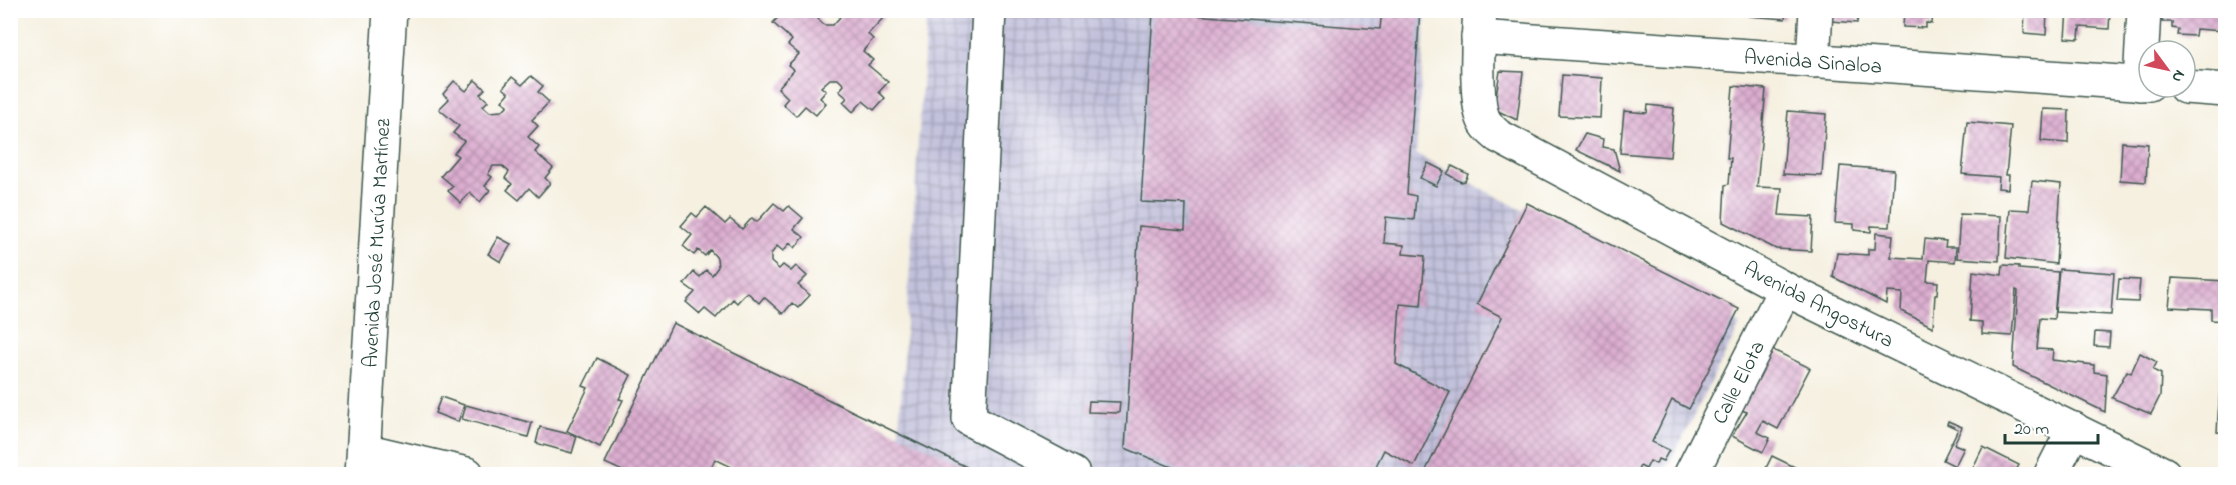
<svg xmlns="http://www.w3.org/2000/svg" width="2236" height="485" viewBox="0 0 2236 485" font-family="'Indie Flower',sans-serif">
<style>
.industrial{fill:url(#industrial-grid)}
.building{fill:url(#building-cross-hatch)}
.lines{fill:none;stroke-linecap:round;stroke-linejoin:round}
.minor-casing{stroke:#3f584e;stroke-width:36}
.major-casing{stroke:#3f584e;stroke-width:36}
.minor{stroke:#fff;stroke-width:33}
.major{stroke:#fff;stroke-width:33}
.labels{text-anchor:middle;stroke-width:5;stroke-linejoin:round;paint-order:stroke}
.street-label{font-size:21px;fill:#1f3d34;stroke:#fff}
</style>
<defs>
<pattern id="industrial-grid" width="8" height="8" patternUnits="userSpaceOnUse" patternTransform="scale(1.5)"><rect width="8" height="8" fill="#c2c1dc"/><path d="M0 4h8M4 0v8" fill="none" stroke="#9d9eb3"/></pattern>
<pattern id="building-cross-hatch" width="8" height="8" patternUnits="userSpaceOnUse" patternTransform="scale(1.5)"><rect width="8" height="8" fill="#dcadd0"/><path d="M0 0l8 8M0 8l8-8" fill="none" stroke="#b28eaa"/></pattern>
</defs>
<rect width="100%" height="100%" fill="#fff"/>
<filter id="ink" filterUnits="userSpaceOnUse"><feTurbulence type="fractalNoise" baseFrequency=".0167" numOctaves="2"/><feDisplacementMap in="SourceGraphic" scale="12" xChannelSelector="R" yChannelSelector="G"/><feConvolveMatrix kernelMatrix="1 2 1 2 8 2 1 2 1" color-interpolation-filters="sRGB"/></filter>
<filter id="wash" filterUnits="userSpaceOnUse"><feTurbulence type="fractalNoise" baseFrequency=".008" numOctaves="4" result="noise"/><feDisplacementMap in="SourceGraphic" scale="24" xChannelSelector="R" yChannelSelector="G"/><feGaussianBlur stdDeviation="1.35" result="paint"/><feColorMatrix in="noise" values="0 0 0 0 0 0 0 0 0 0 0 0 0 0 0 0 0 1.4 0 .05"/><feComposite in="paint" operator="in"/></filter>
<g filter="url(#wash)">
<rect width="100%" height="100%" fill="#f5f0e0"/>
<path class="industrial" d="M927 11H1426L1416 154 1740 325 1664 474H951L898 446Z"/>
<g id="blocks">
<g class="building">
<path d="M781 10H818L822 14 818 19 824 25H833L840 17 836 13 838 10H879L885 16 868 34 873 39 863 51 873 60 868 65 888 82 879 92 885 98 874 110 863 101 853 112 843 102 847 98 839 91 844 85 838 79H830L821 87 826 91 820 98 826 103 816 115 805 106 796 116 783 104 788 98 778 88 794 70 788 65 799 54 788 45 792 40 773 23 783 12Z"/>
<path d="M1382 10H1420L1407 194 1416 196 1414 220 1386 217 1384 243 1404 245 1403 254 1425 256 1421 306 1400 304 1396 364 1450 392 1414 466 1384 450 1372 474H1329L1310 470 1293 469 1259 474H1189L1125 448 1139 226 1185 230 1186 204 1141 202 1153 12 1380 29Z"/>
<path d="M1749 10H1785V19L1749 16Z"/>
<path d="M1831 10H1859L1857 23 1831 21Z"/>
<path d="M1904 10 1933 11 1932 24 1926 23V28L1903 27Z"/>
<path d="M2007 10H2020V16L2006 15Z"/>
<path d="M2025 10H2047L2046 35 2024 33Z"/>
<path d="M2067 10H2110L2109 29 2080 27 2079 39 2065 38Z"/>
<path d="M2168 10H2226V49H2222L2223 31 2196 29 2195 36 2177 35 2178 29 2172 28V22H2162L2163 13H2168Z"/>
<path d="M1500 71 1523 72 1517 120 1494 109Z"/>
<path d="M1562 75 1602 78 1600 118 1559 116Z"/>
<path d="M531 76 543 86 538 92 549 102 532 120 538 126 528 137 539 147 535 152 553 168 545 178 550 183 538 197 529 188 519 200 507 190 512 184 505 178 509 172 502 166H493L488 174 492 177 485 186 490 190 480 202 470 192 461 203 448 191 453 186 441 176 458 156 454 153 464 141 453 133 459 126 439 109 449 99 443 94 454 81 466 91 475 80 485 89 480 94 488 101 483 106 490 112 502 111 508 105 502 101 509 93 503 88 512 77 522 85Z"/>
<path d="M1733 86 1766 89 1757 187 1782 188 1779 215 1813 217 1811 251 1776 249 1723 222 1725 185 1729 184 1731 158H1727Z"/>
<path d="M1648 105 1674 108 1670 157 1620 153 1624 111 1647 113Z"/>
<path d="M2043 109 2069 110 2068 143 2041 141Z"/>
<path d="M1788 111 1826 114 1822 176 1783 174Z"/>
<path d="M1967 122 2011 126 2006 175H2009L2008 189 1998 188 1999 177 1962 174Z"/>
<path d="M1585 134 1603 139 1602 147 1614 149 1620 171 1576 150Z"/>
<path d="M2122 142 2148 144 2146 182 2120 180Z"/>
<path d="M1428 163 1444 171 1436 186 1420 178Z"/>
<path d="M1452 166 1468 174 1465 181 1461 182 1447 174Z"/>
<path d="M1840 166 1894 170 1890 227 1871 226V232L1854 230V224L1835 223Z"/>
<path d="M2032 181 2061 184 2056 264 2006 258 2010 209 2029 210Z"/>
<path d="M774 203 784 211 789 206 803 218 794 229 804 237 795 248 790 243 783 251 777 246 771 254V262L779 269 783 265 791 271 796 266 807 276 798 285 810 295 798 308 792 303 783 314 764 297 759 303 747 292 737 303 733 299 716 318 705 309 700 314 686 302 695 292 684 284 694 272 700 277 706 270 712 275 718 267 717 258 710 250 705 256 698 250 694 255 683 246 692 235 681 226 692 213 697 217 706 207 725 224 730 219 742 229 752 218 757 222Z"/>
<path d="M1527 203 1739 309 1689 409 1672 400 1652 442 1669 450 1663 461 1658 459 1656 464 1650 461 1646 469 1640 466 1636 474H1424L1502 317 1477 304Z"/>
<path d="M1960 214 2001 216 1999 261 1957 258Z"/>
<path d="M1876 233 1893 235 1891 257 1923 259 1925 239 1946 241 1945 247H1956L1955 262 1929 260 1927 281 1938 282 1937 294H1935L1933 327 1901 311 1902 293 1887 292 1886 304 1833 277 1837 253 1868 255V249H1875Z"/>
<path d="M498 237 511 244 501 262 488 254Z"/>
<path d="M2003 265 2019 266V269L2058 272 2054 319 2040 318 2037 349 2053 350 2052 360 2094 365V372L2107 374 2105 412 2013 367 2018 291 2016 290 2012 336 1982 334V322L1970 321 1973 271 2002 275Z"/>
<path d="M2059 269 2114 273 2111 315 2055 312Z"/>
<path d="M2172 278 2226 281 2224 321 2211 320V309L2169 307Z"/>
<path d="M2119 279 2140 280 2138 302 2117 301Z"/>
<path d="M673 323 766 369 981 474H736L738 470 715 459 708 474H629L605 463Z"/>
<path d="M2095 332 2110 333 2109 347 2094 346Z"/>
<path d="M2223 341H2226V433L2217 432Z"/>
<path d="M1771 349 1810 368 1778 429 1763 421 1757 432 1770 438 1763 452 1732 436 1747 412 1741 410Z"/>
<path d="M2140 353 2157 362 2153 370 2161 374 2160 396 2151 414 2112 398 2127 371 2131 373Z"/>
<path d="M597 358 631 375 619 399 623 400 600 447 567 431 588 388 583 386Z"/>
<path d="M441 397 464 405 458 422 435 413Z"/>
<path d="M1089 401 1120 402 1119 413 1088 412Z"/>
<path d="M466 405 532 423 528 437 462 419Z"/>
<path d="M1948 421 1962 427 1954 444 1964 448 1955 466 1943 460 1958 429 1947 424Z"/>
<path d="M540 427 577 436 572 453 536 443Z"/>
<path d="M1983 447 2019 465 2014 474H1970Z"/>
<path d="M1772 456 1809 474H1763Z"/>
</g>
</g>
</g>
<g filter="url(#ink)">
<use href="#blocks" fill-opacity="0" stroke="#3f584e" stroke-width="1.5"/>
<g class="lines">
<defs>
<g id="minor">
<path d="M989 10 969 419 1073 474"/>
<path d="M1480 10C1478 34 1475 98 1483 118 1486 126 1492 131 1498 136L1785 289 2164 474"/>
<path d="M1478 37 2149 84"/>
<path d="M1813 61 1816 10"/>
<path d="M2140 84 2144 10"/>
<path d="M2185 87 2226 90"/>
<path d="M364 450 467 474"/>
<path d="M1691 474 1785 289"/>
<path d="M2051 474 2074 429"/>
</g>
<path id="major" d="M362 474 390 10"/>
</defs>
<use href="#minor" class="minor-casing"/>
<use href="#major" class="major-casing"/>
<use href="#minor" class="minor"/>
<use href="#major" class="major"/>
</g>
</g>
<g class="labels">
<g class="street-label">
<text transform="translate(1813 61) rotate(4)" y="7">Avenida Sinaloa</text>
<text transform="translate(376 243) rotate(-87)" y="7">Avenida José Murúa Martínez</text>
<text transform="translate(1819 304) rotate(27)" y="7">Avenida Angostura</text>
<text transform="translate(1738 382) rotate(-63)" y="7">Calle Elota</text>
</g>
</g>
<rect width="2236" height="485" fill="none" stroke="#fff" stroke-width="36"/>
<g transform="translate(2167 69) rotate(123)"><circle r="28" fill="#ffffff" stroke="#a5b1ae" stroke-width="1.5"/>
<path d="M0-4.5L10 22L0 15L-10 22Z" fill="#d1495b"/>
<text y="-9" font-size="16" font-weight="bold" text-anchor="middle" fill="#1f3d34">N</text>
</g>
<path d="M2005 434v9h93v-9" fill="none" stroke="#1f3d34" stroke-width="3"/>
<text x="2014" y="434" font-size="18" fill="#1f3d34" stroke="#ffffff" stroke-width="4.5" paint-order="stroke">20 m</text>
</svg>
